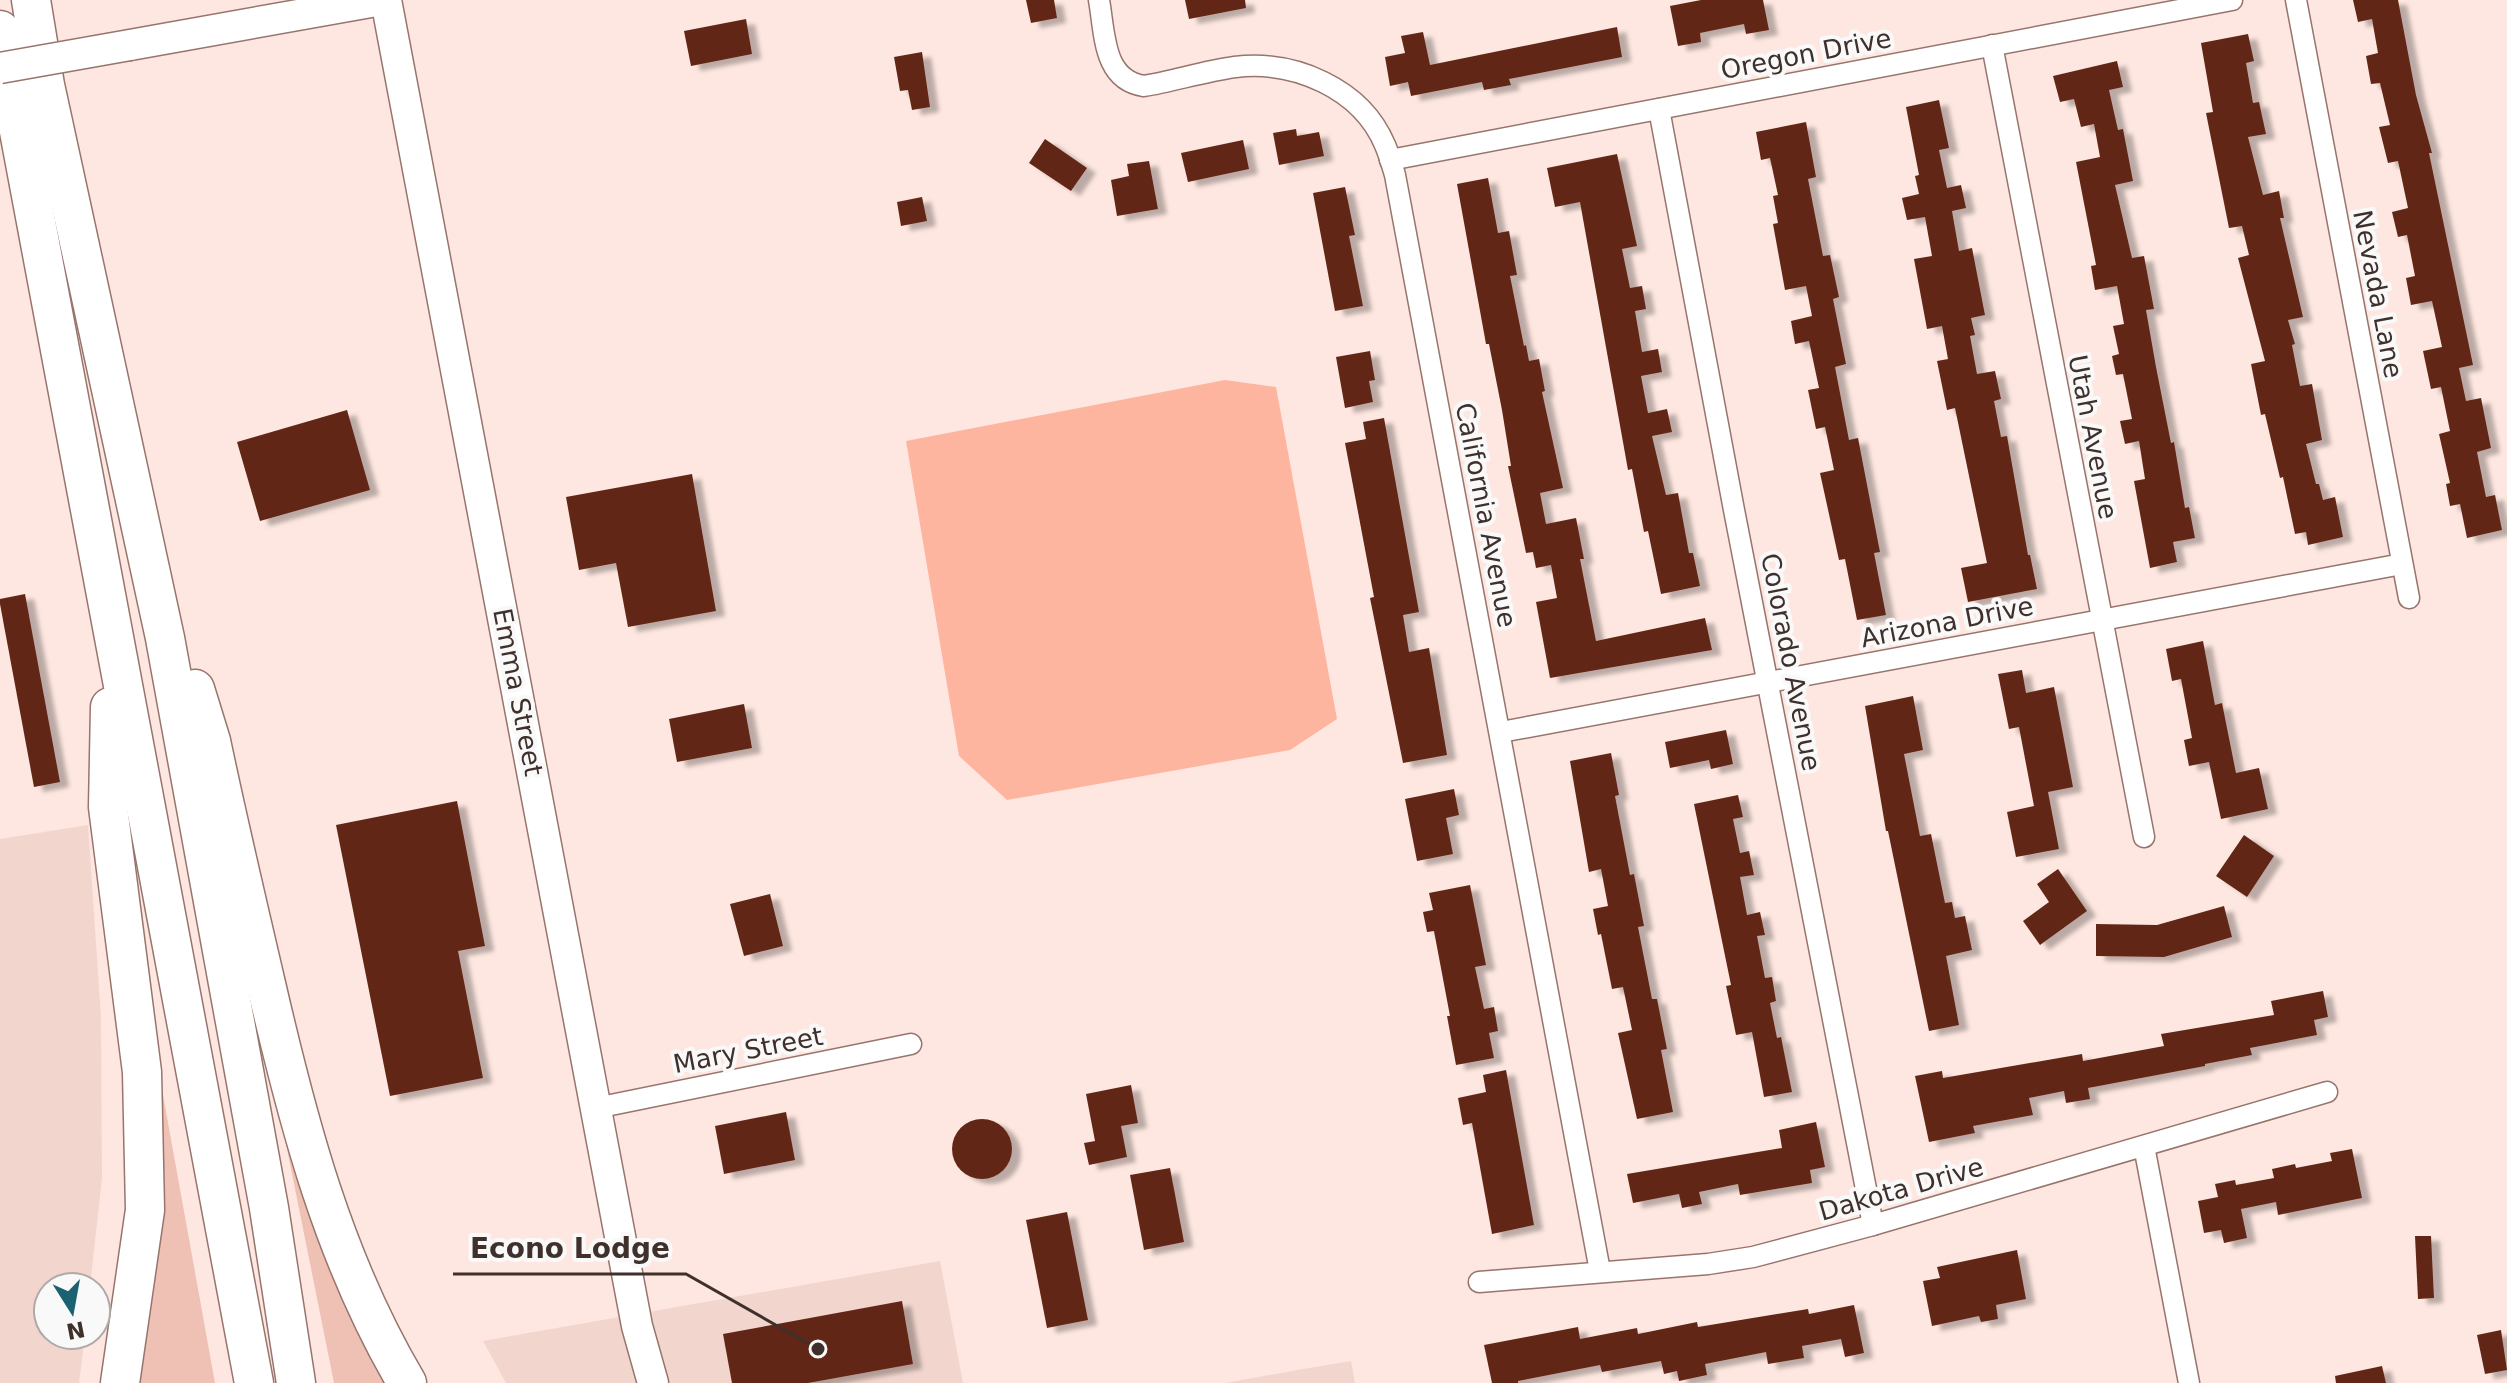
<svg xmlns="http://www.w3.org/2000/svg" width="2507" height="1383" viewBox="0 0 2507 1383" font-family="'DejaVu Sans',sans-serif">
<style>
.built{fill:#f2d6ce}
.green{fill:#eec1b4}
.water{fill:#feb5a0}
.building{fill:#622717;filter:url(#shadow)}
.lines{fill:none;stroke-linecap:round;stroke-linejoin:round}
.street-casing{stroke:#97756c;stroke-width:23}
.secondary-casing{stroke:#97756c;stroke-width:33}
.highway-casing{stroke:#97756c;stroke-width:41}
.street{stroke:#fff;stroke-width:20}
.secondary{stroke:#fff;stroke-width:30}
.highway{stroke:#fff;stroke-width:38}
.secondary-bridge-casing{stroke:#97756c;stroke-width:33;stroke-linecap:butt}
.secondary-bridge{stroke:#fff;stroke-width:30}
.labels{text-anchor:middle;stroke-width:8;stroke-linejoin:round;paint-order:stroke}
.street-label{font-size:26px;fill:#3f302c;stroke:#f9f9f9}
.leader{fill:none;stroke:#3f302c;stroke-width:3}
.callout-dot{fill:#3f302c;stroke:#f9f9f9;stroke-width:3}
.callout-label{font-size:28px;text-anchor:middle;font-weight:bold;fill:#3f302c;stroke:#f9f9f9;stroke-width:8;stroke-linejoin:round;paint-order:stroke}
</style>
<defs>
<filter id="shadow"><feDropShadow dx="9" dy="5" stdDeviation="2" flood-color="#0004"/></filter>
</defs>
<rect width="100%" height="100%" fill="#fee7e0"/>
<g class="built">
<path d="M88 825 101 1016 102 1178 90 1287H48V1335H85L79 1383H0V839Z"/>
<path d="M940 1261 963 1383H506L483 1341Z"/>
<path d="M1351 1361 1355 1383H1225L1303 1369Z"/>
</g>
<g class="green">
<path d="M156 1056 215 1383H137Z"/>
<path d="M281 1119 394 1383H334Z"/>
</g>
<path class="water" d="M1225 380 1276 387 1337 719 1290 750 1007 800 959 756 906 441Z"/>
<g class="building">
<path d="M1026 0H1054L1057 18 1031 23Z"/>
<path d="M1185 0H1245L1246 8 1189 19Z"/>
<path d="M1701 0H1763L1769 30 1746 34 1744 24 1700 33 1701 42 1678 46 1670 6Z"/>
<path d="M2353 0H2398L2416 95 2432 153H2429L2473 365 2459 368 2466 401 2481 398 2491 448 2477 452 2486 497 2495 495 2502 530 2467 538 2460 504 2450 506 2446 484 2450 483 2439 434 2450 431 2441 387 2431 389 2423 351 2442 347 2432 301 2411 305 2406 278 2415 276 2407 235 2398 237 2392 212 2408 208 2398 161 2388 163 2379 127 2390 125 2380 83 2371 84 2366 56 2378 53 2372 19 2358 22Z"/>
<path d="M746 19 752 54 691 66 684 31Z"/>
<path d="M1617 27 1622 57 1509 79 1511 85 1484 90 1482 82 1411 96 1408 82 1390 86 1385 57 1405 53 1401 36 1423 32 1430 65Z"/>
<path d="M2248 34 2254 61 2246 63 2253 103 2259 102 2266 134 2248 137 2263 195 2279 191 2284 218H2280L2303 317 2288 320 2295 344 2292 345 2300 386 2312 384 2322 440 2306 444 2316 484H2319L2323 500 2335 497 2343 537 2308 545 2306 532 2295 534 2283 477 2280 478 2265 414 2261 415 2251 364 2265 361 2238 258 2249 255 2242 226 2229 228 2206 113 2213 112 2201 43Z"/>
<path d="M922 52 930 107 912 110 908 90 900 91 894 57Z"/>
<path d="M2117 61 2123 87 2109 90 2118 130 2123 129 2133 181 2115 185 2132 258 2144 256 2154 309 2146 310 2156 367 2171 443 2174 442 2185 508 2189 507 2195 538 2173 542 2177 562 2150 568 2134 481 2145 479 2139 441 2125 444 2120 421 2132 419 2123 374 2116 375 2112 356 2119 354 2113 326 2124 324 2117 286 2095 290 2091 266 2096 265 2076 162 2100 157 2094 124 2081 127 2074 99 2060 102 2053 76Z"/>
<path d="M1939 100 1949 148 1939 150 1947 188 1961 185 1966 208 1952 211 1959 251 1972 248 1985 315 1971 318 1975 335 1970 336 1977 374 1995 371 2001 399 1994 401 2001 437 2007 436 2028 555H2030L2037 589 1968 602 1961 568 1987 563 1955 408 1947 410 1937 361 1948 359 1942 326 1927 329 1914 259 1932 256 1925 217 1907 220 1902 198 1919 194 1915 176 1919 175 1906 107Z"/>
<path d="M1806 122 1816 177 1808 179 1823 256 1830 255 1839 297 1833 299 1846 364 1835 367 1849 440 1858 438 1880 552 1874 553 1886 615 1857 620 1845 559 1839 560 1820 473 1834 470 1825 427 1816 429 1808 390 1819 388 1809 341 1795 344 1791 321 1812 316 1806 286 1785 290 1773 224 1778 223 1773 196 1778 195 1770 158 1761 160 1756 132Z"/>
<path d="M1296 129 1297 136 1319 132 1324 156 1279 165 1273 133Z"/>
<path d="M1045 139 1087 168 1071 191 1029 163Z"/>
<path d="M1243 140 1249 169 1188 182 1181 153Z"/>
<path d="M1617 154 1637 246 1622 249 1630 288 1642 286 1646 309 1635 311 1642 352 1658 349 1662 372 1641 376 1648 413 1667 409 1672 432 1652 436 1666 495 1678 493 1689 553H1693L1700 586 1661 594 1648 531 1644 532 1632 469 1628 470 1580 202 1555 207 1547 168Z"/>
<path d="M1149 161 1158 209 1117 216 1111 180 1129 176 1127 164Z"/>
<path d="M1488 178 1498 233 1509 231 1517 275 1510 276 1524 346 1526 345 1529 361 1539 359 1545 391 1542 392 1563 488 1540 493 1546 524 1576 518 1584 559H1580L1596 641 1705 618 1712 650 1550 678 1536 602 1557 598 1551 565 1536 568 1533 552 1526 553 1508 466H1511L1502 410 1489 344H1486L1457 184Z"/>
<path d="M1345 187 1355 235 1349 236 1363 306 1335 311 1313 193Z"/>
<path d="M922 197 927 221 901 226 897 202Z"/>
<path d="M1370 351 1375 380 1369 381 1373 402 1345 408 1336 357Z"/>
<path d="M347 410 370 490 260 521 237 442Z"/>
<path d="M1384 418 1419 612 1403 615 1409 652 1429 648 1447 755 1403 763 1370 598 1374 597 1345 443 1366 439 1363 422Z"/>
<path d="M692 474 716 611 628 627 616 563 579 570 566 497Z"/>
<path d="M25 594 60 782 34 787 0 604V599Z"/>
<path d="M2203 641 2215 705 2222 703 2236 773 2259 768 2268 809 2221 819 2209 762 2189 766 2184 740 2192 738 2181 679 2172 681 2166 649Z"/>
<path d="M2022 670 2026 693 2054 687 2073 787 2048 792 2059 849 2016 857 2007 812 2034 806 2019 727 2009 729 1998 674Z"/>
<path d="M1913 696 1923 750 1904 754 1920 836 1931 834 1945 903 1952 902 1955 918 1965 916 1972 950 1946 956 1959 1025 1929 1031 1888 831H1886L1865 706Z"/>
<path d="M744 704 752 748 677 762 669 719Z"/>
<path d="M1726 730 1733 764 1711 769 1709 760 1670 768 1665 742Z"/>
<path d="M1611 753 1619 795 1615 796 1630 875 1634 874 1644 926 1638 927 1652 999H1657L1667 1049 1661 1050 1673 1112 1637 1119 1618 1033 1632 1030 1623 987 1612 989 1601 934 1598 935 1593 909 1608 906 1601 869 1589 872 1570 761Z"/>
<path d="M1454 789 1459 815 1446 818 1453 854 1417 861 1405 799Z"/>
<path d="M1738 795 1743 817 1733 819 1740 853 1749 851 1754 875 1740 877 1747 915 1760 912 1765 935 1757 936 1765 978 1772 977 1776 1001 1770 1003 1777 1038 1781 1037 1792 1092 1764 1097 1752 1032 1736 1035 1726 986 1731 985 1694 804Z"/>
<path d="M457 801 485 946 458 951 483 1078 390 1096 336 825Z"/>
<path d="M2244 835 2274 856 2247 897 2216 876Z"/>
<path d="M2058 869 2087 911 2040 945 2023 921 2049 902 2037 884Z"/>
<path d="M1470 885 1486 965 1475 967 1484 1009 1494 1007 1498 1031 1489 1033 1494 1058 1456 1065 1447 1016H1450L1434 931 1427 932 1423 912 1433 910 1429 893Z"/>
<path d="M770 894 783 946 744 956 730 904Z"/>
<path d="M2224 906 2232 937 2164 957 2096 956V924L2157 925Z"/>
<path d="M2323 991 2328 1017 2314 1020 2317 1035 2250 1048 2252 1055 2205 1064V1066L2088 1088 2090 1099 2066 1103 2064 1091 2029 1098 2033 1115 1973 1126 1975 1133 1929 1142 1915 1076 1942 1071 1943 1078 2082 1054 2083 1061 2164 1046 2161 1034 2274 1015 2271 1001Z"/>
<path d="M1506 1070 1534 1225 1492 1234 1472 1123 1463 1125 1458 1098 1486 1092 1483 1075Z"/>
<path d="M1131 1085 1138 1123 1121 1126 1127 1157 1089 1165 1084 1143 1095 1141 1086 1094Z"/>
<path d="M786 1112 795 1160 724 1174 715 1126Z"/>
<circle cx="982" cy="1149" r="30"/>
<path d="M1816 1122 1825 1167 1810 1170 1812 1183 1740 1195 1738 1184 1699 1192 1702 1204 1682 1208 1679 1194 1633 1203 1627 1174 1782 1148 1779 1130Z"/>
<path d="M2352 1149 2362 1198 2278 1215 2276 1202 2241 1209 2247 1238 2224 1243 2221 1230 2204 1233 2198 1201 2218 1197 2215 1184 2235 1180 2236 1185 2274 1178 2272 1169 2295 1164 2296 1168 2332 1161 2330 1153Z"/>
<path d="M1170 1168 1184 1242 1144 1250 1130 1175Z"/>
<path d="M1067 1212 1088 1320 1047 1328 1026 1220Z"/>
<path d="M2415 1236H2431L2434 1298 2418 1299Z"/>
<path d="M2017 1250 2026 1299 1996 1305 1998 1319 1981 1322 1979 1316 1932 1326 1923 1281 1940 1278 1937 1267Z"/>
<path d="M902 1301 913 1364 808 1383H732L723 1334Z"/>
<path d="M1854 1305 1864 1353 1845 1357 1841 1339 1802 1346 1804 1358 1768 1364 1766 1352 1705 1364 1707 1375 1679 1381 1677 1371 1664 1374 1661 1361 1602 1372 1600 1365 1518 1381V1383H1492L1484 1345 1578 1327 1580 1339 1637 1328 1638 1334 1697 1322 1698 1327 1808 1309 1809 1314Z"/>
<path d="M2501 1330 2507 1370 2485 1374 2477 1335Z"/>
<path d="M2382 1366 2386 1383H2336L2335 1376Z"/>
</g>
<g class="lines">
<defs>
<g id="street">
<path d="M1099 0C1105 34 1103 80 1144 86 1174 81 1205 71 1235 67 1294 60 1361 88 1385 145 1389 154 1392 165 1395 175L1600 1271"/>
<path d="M2296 0 2409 598"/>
<path d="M1992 45 2144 837"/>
<path d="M1659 109 1734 510 1873 1225"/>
<path d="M1390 160 2232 0"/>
<path d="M1501 732 2402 564"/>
<path d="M596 1108 911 1044"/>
<path d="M2144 1146 2189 1383"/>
<path d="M1479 1282 1708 1264 1753 1257 1873 1225 2327 1092"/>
</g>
<g id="secondary">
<path d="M386 0 637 1326 653 1383"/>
<path d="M130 45 382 0"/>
</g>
<g id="highway">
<path d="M31 0 45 85 165 638 269 1208 296 1383"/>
<path d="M0 30 254 1383"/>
<path d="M195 689 211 741C228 822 247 903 266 984 298 1123 334 1260 407 1383"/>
<path d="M110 707 108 807 142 1072 145 1210 120 1383"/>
</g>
</defs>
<use href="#street" class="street-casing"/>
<use href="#secondary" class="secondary-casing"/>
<use href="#highway" class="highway-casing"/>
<use href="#street" class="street"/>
<use href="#secondary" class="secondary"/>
<use href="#highway" class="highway"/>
<defs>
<path id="secondary-bridge" d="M0 68 130 45"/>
</defs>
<use href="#secondary-bridge" class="secondary-bridge-casing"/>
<use href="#secondary-bridge" class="secondary-bridge"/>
</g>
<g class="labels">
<g class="street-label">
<text transform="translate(1806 54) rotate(-11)" y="9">Oregon Drive</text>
<text transform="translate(2378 294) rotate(79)" y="9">Nevada Lane</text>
<text transform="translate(2093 437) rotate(79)" y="9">Utah Avenue</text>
<text transform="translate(1486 515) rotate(79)" y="9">California Avenue</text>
<text transform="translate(1947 622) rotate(-11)" y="9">Arizona Drive</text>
<text transform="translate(1791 662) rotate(79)" y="9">Colorado Avenue</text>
<text transform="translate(518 692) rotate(79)" y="9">Emma Street</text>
<text transform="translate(748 1050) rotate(-11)" y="9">Mary Street</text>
<text transform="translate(1901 1189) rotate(-16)" y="9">Dakota Drive</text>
</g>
</g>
<path class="leader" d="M818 1349L686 1274H453"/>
<circle class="callout-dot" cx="818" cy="1349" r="8"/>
<g class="callout-label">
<text x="570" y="1258">Econo Lodge</text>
</g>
<g transform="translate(72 1311) rotate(169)"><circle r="38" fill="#f9f9f9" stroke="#afa9a7" stroke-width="2"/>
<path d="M0-6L14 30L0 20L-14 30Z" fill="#1a6171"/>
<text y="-12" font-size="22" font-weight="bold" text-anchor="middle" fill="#3f302c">N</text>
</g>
</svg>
